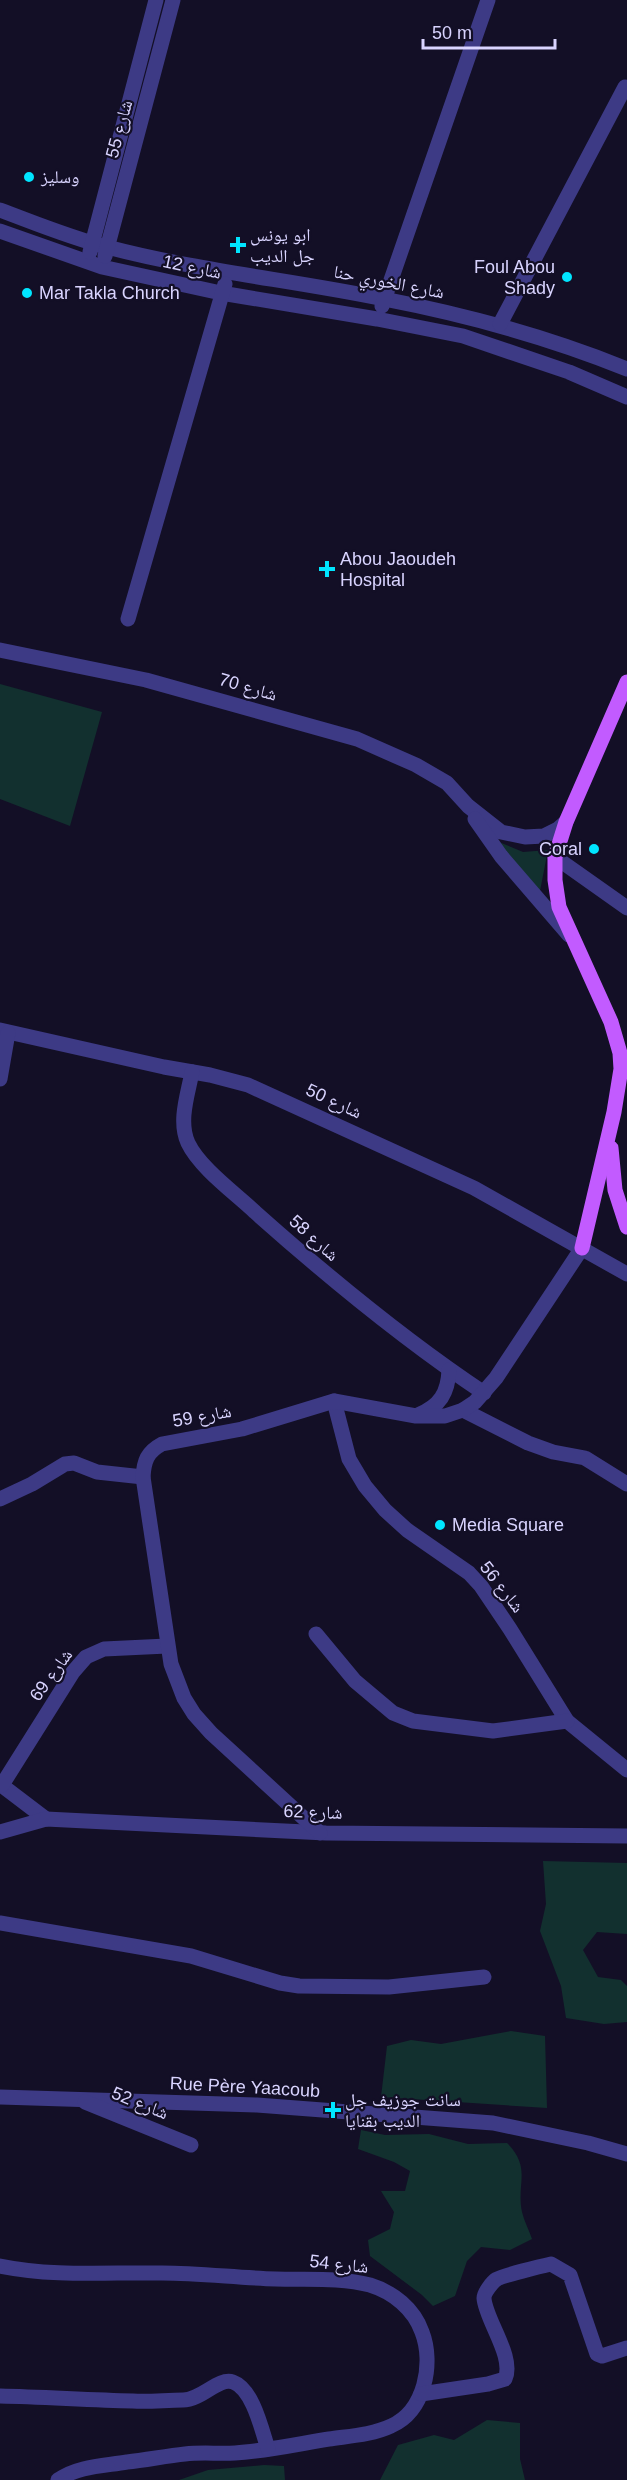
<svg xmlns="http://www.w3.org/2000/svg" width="627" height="2480" viewBox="0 0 627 2480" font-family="Helvetica,'Noto Naskh Arabic',sans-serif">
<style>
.green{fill:#12302f}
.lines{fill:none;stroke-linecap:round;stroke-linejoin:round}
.minor{stroke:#3d3a85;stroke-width:15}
.major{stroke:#c25bff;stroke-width:15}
.poi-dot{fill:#00e5ff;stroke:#130f26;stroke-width:2}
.labels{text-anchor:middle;stroke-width:4.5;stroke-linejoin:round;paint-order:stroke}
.street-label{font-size:18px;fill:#d9d4ff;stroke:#130f26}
.poi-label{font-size:18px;fill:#d9d4ff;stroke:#130f26;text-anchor:start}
</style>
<rect width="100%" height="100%" fill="#130f26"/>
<g class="green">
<path d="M0 684 102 712 70 826 0 799Z"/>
<path d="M499 842 523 852 548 850 539 896Z"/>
<path d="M543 1861 627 1863V1934L597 1932 583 1950 598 1977 621 1980 627 1986V2022L604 2024 566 2018 561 1986 540 1931 546 1904Z"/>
<path d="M511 2031 545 2036 547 2108 381 2097 387 2046 411 2040 441 2044Z"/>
<path d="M361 2130 385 2135 429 2134 468 2144 507 2143C532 2168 516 2184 522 2212 524 2221 529 2230 532 2239L510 2250 481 2247 467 2261 455 2296 433 2306 422 2295 370 2256 368 2240 390 2229 394 2212 381 2191H405L410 2171 394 2162 358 2149Z"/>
<path d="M487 2420 520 2423V2459L525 2480H380L398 2445 434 2435 454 2440Z"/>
<path d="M264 2465 284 2466 285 2480H179L208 2470Z"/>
</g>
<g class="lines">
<g class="minor">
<path d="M0 210C35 223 71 238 107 247 198 271 292 280 384 299 467 315 548 337 627 369"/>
<path d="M0 231 102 267 221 293 377 319 463 336 569 372 627 397"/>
<path d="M90 252 156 0"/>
<path d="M105 256 173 0"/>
<path d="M382 306 488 0"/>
<path d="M500 324 625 87"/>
<path d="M128 619 225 284"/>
<path d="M0 650 146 680 357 739 416 765 447 783 468 806 501 832 525 837 544 836 558 829 566 822"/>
<path d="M475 819 501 856 569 935"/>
<path d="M555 857 627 908"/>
<path d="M0 1030 164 1067 210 1075 248 1085 474 1188 627 1274"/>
<path d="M192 1072C188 1094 178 1121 188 1143 200 1168 235 1193 255 1212 328 1277 403 1339 484 1393"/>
<path d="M0 1079 8 1033"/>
<path d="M334 1401 349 1459 365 1486 385 1510 407 1530 469 1573 481 1586 510 1629 567 1721 627 1770"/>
<path d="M463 1410 528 1443 553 1452 585 1458 627 1484"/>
<path d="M418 1415C440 1406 448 1393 449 1370"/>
<path d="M0 1499 32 1484 65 1464 74 1463 97 1472 143 1477"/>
<path d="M316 1634 355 1681 393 1713 413 1721 493 1731 567 1721"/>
<path d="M0 1784 46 1819"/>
<path d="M2 1785 73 1672 86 1657 104 1649 167 1646"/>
<path d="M0 1832 46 1819 326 1833 627 1836"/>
<path d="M320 1833 211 1733 194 1714 184 1698 171 1664 143 1477C144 1461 147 1452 162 1444L242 1429 334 1401 416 1416H445L463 1410 475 1402 496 1378 582 1248"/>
<path d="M0 1923 191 1956 280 1983 299 1986 389 1987 484 1977"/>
<path d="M0 2097 257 2105 493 2123 588 2143 627 2154"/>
<path d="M85 2102 191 2145"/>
<path d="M0 2266C54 2277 108 2272 162 2273 200 2273 238 2278 276 2279 307 2280 340 2277 370 2285 393 2292 414 2309 422 2332 434 2363 425 2411 391 2426 372 2435 349 2436 329 2439 298 2444 267 2451 235 2453 218 2454 202 2452 185 2454 166 2456 146 2460 127 2462 103 2466 78 2466 58 2480"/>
<path d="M421 2394 488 2384 505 2379C515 2357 485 2319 484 2298 484 2293 492 2282 497 2279 501 2276 542 2266 551 2264L570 2275 597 2354 602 2356 627 2348"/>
<path d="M0 2396C44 2397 89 2400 133 2401 150 2402 166 2400 183 2400 202 2400 218 2377 233 2382 253 2389 262 2431 268 2449"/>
</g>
<g class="major">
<path d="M611 1148 615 1190 627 1227"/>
<path d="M582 1248 614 1112 621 1069 620 1053 611 1022 559 907 555 880V857L566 822 627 682"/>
</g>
</g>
<g class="poi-dot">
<circle cx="29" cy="177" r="6"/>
<path d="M235 236h6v6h6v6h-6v6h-6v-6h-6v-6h6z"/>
<circle cx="567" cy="277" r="6"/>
<circle cx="27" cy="293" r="6"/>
<path d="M324 560h6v6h6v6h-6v6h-6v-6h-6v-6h6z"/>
<circle cx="594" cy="849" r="6"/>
<circle cx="440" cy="1525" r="6"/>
<path d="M330 2101h6v6h6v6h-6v6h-6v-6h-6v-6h6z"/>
</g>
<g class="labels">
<g class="street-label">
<text transform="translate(119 129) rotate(-75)" y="6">شارع 55</text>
<text transform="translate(192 267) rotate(12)" y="6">شارع 12</text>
<text transform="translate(389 282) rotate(11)" y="6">شارع الخوري حنا</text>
<text transform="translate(248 687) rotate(16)" y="6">شارع 70</text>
<text transform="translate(334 1101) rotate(25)" y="6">شارع 50</text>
<text transform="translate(314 1238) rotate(42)" y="6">شارع 58</text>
<text transform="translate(202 1416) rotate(-10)" y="6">شارع 59</text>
<text transform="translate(502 1587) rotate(52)" y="6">شارع 56</text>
<text transform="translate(51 1675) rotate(-54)" y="6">شارع 69</text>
<text transform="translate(313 1812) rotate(2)" y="6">شارع 62</text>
<text transform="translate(245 2087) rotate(3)" y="6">Rue Père Yaacoub</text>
<text transform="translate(140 2103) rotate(22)" y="6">شارع 52</text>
<text transform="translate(339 2264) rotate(6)" y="6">شارع 54</text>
</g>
<g class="poi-label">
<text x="41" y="183">وسليز</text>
<text x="250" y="241">ابو يونس<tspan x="250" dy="21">جل الديب</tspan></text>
<text x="555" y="273" text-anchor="end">Foul Abou<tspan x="555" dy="21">Shady</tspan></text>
<text x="39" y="299">Mar Takla Church</text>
<text x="340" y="565">Abou Jaoudeh<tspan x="340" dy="21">Hospital</tspan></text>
<text x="582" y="855" text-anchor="end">Coral</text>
<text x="452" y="1531">Media Square</text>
<text x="345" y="2106">سانت جوزيف جل<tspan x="345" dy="21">الديب بقنايا</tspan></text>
</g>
</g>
<path d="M423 39v9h132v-9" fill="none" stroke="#d9d4ff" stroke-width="3"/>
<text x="432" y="39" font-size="18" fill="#d9d4ff" stroke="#130f26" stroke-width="4.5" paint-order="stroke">50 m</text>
</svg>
